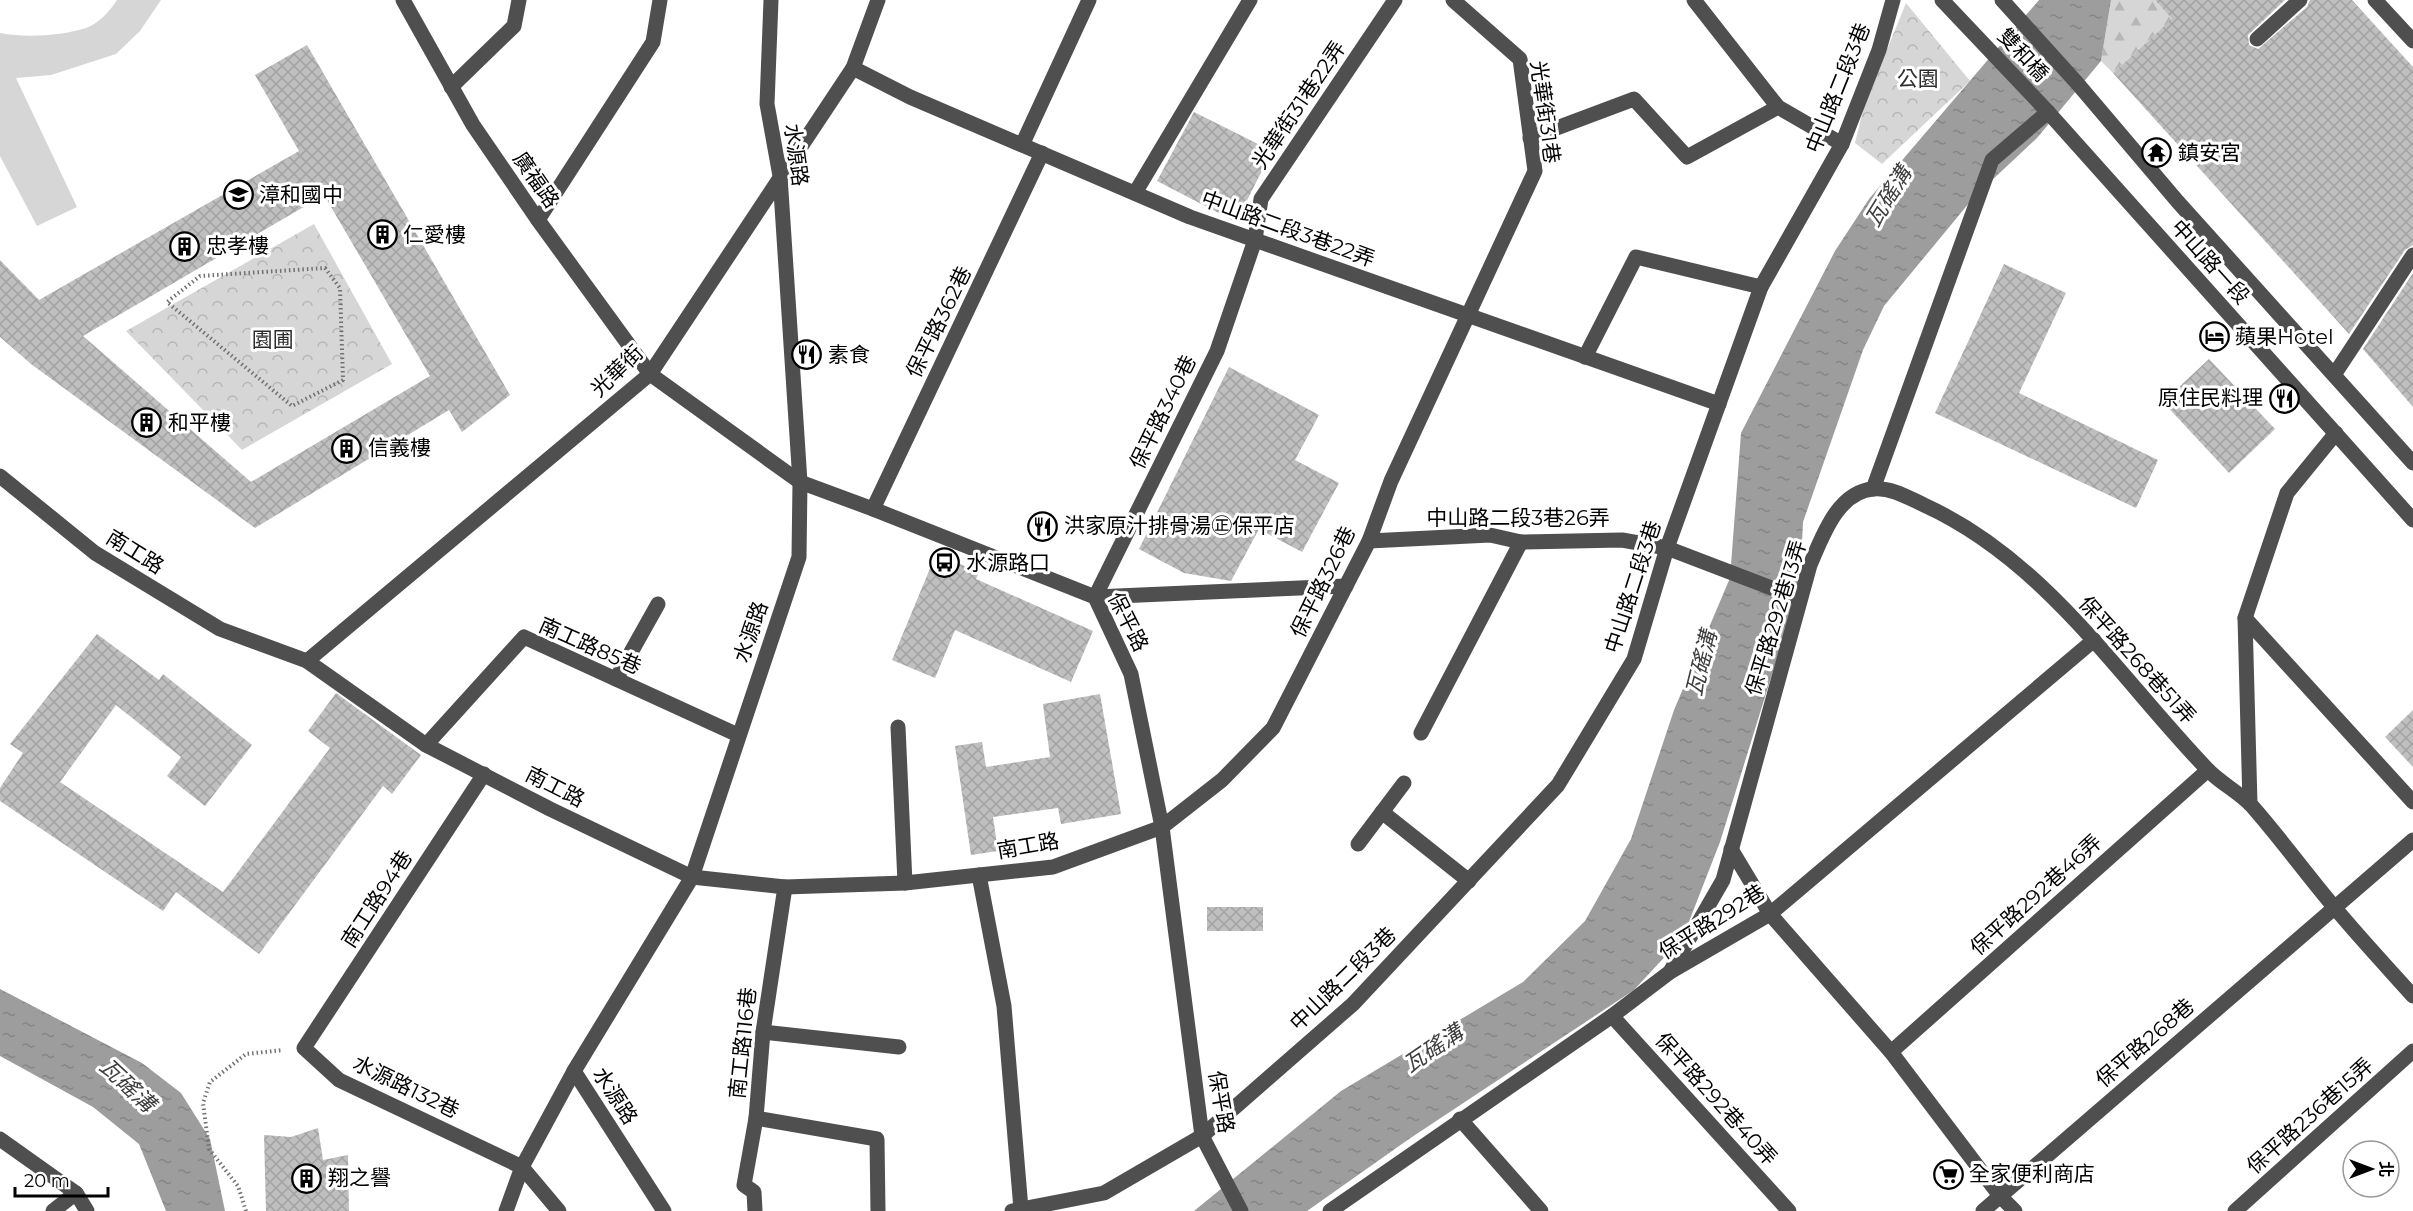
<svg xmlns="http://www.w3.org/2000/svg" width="2413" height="1211" viewBox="0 0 2413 1211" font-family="Montserrat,'Noto Sans TC',sans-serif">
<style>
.forest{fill:url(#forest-firs)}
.park{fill:url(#park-crowns)}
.pitch{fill:#d6d6d6}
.water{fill:url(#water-ripples)}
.building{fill:url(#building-cross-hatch);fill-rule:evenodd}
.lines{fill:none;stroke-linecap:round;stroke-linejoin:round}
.path{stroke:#717171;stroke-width:4;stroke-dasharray:1.5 3;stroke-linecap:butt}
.minor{stroke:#4f4f4f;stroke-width:15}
.labels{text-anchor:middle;stroke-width:6;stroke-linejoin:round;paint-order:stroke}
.street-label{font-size:21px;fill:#000;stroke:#fff}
.park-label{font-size:21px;fill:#2d2d2d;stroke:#fff}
.poi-label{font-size:21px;fill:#000;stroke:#fff;text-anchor:start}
.water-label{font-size:22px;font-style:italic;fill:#3e3e3e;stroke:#fff}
</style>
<defs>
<pattern id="forest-firs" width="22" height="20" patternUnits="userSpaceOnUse" patternTransform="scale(1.5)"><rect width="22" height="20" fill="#d6d6d6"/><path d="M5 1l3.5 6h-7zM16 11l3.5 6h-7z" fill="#b6b6b6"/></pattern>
<pattern id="park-crowns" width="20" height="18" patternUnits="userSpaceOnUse" patternTransform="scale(1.5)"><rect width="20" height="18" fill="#d6d6d6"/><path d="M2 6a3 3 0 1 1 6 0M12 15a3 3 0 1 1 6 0" fill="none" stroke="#b6b6b6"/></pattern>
<pattern id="water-ripples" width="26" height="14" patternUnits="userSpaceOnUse" patternTransform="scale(1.5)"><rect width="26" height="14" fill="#9d9d9d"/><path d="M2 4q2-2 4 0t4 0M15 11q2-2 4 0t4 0" fill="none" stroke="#858585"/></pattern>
<pattern id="building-cross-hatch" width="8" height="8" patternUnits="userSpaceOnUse" patternTransform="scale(1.5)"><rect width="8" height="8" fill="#bfbfbf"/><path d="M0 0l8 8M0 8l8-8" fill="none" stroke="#a2a2a2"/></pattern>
</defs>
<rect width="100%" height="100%" fill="#fff"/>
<path class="forest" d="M2111 0H2155L2179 27 2160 30 2113 73 2101 61Z"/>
<g class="park">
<path d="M1906 3 1970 81 1882 164 1855 143 1864 106Z"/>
<path d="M314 224 392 364 242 450 126 331Z"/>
</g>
<path class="pitch" d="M117 0H161L140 31 116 54 51 75 16 78 77 207 37 226 0 156V33C25 38 61 36 86 28 98 24 110 11 117 0Z"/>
<g class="water">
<path d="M2039 0H2111L2101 61 2037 138 1974 197 1884 306 1863 350 1803 522 1800 584 1720 842 1683 937 1634 990 1409 1139 1307 1211H1194L1341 1091 1523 982 1585 921 1631 839 1674 710 1730 578 1741 433 1835 251 1869 199Z"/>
<path d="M0 989 142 1063 181 1093 210 1139 225 1211H166L139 1144 93 1107 0 1056Z"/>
</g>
<g class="building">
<path d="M2155 0H2285L2248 35 2249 45 2258 49 2307 7 2310 0H2352L2413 67V245L2405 250 2349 334 2113 73 2172 19Z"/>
<path d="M307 45 510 395 462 432 449 410 255 528 31 364 0 337V260L39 300 299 151 255 75ZM324 195 430 376 251 482 83 336Z"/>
<path d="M1194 112 1272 151 1236 222 1157 181Z"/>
<path d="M2004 264 2066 293 2019 393 2158 460 2136 508 1935 413Z"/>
<path d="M2413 273V407L2363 349Z"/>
<path d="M2209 359 2275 429 2229 473 2163 402Z"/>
<path d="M1229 367 1319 415 1295 460 1339 483 1302 552 1259 529 1231 581 1184 573 1139 549Z"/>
<path d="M936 554 979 572 976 579 1093 631 1071 682 955 630 935 678 892 660Z"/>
<path d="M97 634 159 680 163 674 252 745 205 806 167 776 181 757 116 705 60 782 223 892 330 748 308 731 336 693 421 755 392 794 383 786 259 954 176 892 163 911 0 801V788L23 753 10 744Z"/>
<path d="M1100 694 1121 814 1061 824 1058 808 993 817 998 851 971 855 955 746 982 742 986 767 1050 757 1043 704Z"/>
<path d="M2413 710V767L2385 737Z"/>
<rect x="1207" y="907" width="56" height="24"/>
<path d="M318 1128 323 1160 348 1155 349 1211H266L264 1135 291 1137Z"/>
</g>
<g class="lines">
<g class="path">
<path d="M325 268 340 288 343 380 292 406 167 302 200 276Z"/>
<path d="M246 1211 238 1186 209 1149 203 1103 210 1082 246 1054 283 1050"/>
</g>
<g class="minor">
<path d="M403 0 473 125 538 220 650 374 800 482 873 509 1095 597 1131 674 1162 827 1202 1136 1241 1211"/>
<path d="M1694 0 1778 107 1842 144"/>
<path d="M1942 0 2048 112 2413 520"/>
<path d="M2002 0 2077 83 2178 202 2413 463"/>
<path d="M2375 0 2413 41"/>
<path d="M2257 39 2300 0"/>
<path d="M853 68 910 97 1190 217 1719 404"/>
<path d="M451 87 514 26 519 0"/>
<path d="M1530 138 1634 99 1687 157 1778 107"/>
<path d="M1022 145 1089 0"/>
<path d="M1135 193 1250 0"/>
<path d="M538 220 653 42 660 0"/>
<path d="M1585 357 1636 257 1761 287"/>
<path d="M2334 375 2413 255"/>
<path d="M0 476 95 553 220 629 307 661 426 745 550 809 692 877 785 887 905 883 1053 867 1162 827 1222 780 1273 728 1369 541 1391 481 1535 171 1520 59 1453 0"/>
<path d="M1873 489 1992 160 2048 112"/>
<path d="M873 509 1042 153"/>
<path d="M1369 541 1490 535 1521 542 1622 540 1667 548 1800 599"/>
<path d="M1346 586 1095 597 1217 351 1255 240 1261 199 1395 0"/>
<path d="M2245 618 2413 802"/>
<path d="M307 661 650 374 853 68 878 0"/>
<path d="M616 679 658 604"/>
<path d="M898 727 905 883"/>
<path d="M1421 733 1521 542"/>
<path d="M426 745 524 637 738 735"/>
<path d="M484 774 304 1048 339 1080 522 1167 574 1071"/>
<path d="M2250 804 2245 618 2287 493 2336 433"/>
<path d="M1382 812 1469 881"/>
<path d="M1358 844 1404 783"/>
<path d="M1731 849 1770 914 1891 1052 2000 1196 2015 1211"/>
<path d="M979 875 1004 1006 1021 1209"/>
<path d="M785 887 763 1032 756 1118 877 1139 878 1211"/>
<path d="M1670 972 1723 880 1810 565C1822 538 1837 492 1873 489 1891 487 1909 498 1924 505 2045 560 2118 676 2207 769 2220 783 2239 792 2252 806 2281 839 2307 875 2335 908 2360 938 2387 967 2413 996"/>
<path d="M1612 1016 1789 1211"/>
<path d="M763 1032 899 1047"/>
<path d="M1891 1052 2208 770"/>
<path d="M1460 1119 1541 1211"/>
<path d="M0 1139 76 1193 87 1211"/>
<path d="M53 1211 76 1193"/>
<path d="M506 1211 522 1167 559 1211"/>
<path d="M664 1211 574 1071 692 877 799 557 800 482 780 176 767 104 771 0"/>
<path d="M755 1211 754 1192 744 1185 756 1118"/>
<path d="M1012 1211 1104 1193 1202 1136 1353 1004 1558 785 1634 659 1667 548 1761 287 1842 144 1879 50 1893 0"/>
<path d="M1330 1211 1612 1016 1670 972 1770 914 2094 640"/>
<path d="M1983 1211 2413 840"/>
<path d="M2235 1211 2413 1051"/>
</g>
</g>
<defs>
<symbol id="temple-ring" viewBox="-11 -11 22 22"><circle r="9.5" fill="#fff" stroke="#000" stroke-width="1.5"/><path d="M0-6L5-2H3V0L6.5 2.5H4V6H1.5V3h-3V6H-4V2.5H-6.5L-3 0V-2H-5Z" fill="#000"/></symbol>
<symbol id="school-ring" viewBox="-11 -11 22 22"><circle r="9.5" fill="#fff" stroke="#000" stroke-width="1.5"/><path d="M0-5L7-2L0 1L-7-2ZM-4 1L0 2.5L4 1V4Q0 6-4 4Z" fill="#000"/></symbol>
<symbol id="building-ring" viewBox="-11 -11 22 22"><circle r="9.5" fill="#fff" stroke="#000" stroke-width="1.5"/><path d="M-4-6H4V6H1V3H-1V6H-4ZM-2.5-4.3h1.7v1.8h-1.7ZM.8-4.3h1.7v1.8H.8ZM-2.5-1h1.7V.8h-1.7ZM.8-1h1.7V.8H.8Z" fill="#000"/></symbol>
<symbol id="hotel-ring" viewBox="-11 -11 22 22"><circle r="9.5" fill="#fff" stroke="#000" stroke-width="1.5"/><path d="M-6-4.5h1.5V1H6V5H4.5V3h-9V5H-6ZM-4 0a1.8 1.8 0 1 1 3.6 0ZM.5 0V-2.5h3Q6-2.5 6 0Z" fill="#000"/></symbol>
<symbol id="restaurant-ring" viewBox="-11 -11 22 22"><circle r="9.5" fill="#fff" stroke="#000" stroke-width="1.5"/><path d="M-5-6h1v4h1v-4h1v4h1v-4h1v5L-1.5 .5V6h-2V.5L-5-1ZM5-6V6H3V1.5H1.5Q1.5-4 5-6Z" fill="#000"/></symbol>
<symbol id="bus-ring" viewBox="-11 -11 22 22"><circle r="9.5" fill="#fff" stroke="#000" stroke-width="1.5"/><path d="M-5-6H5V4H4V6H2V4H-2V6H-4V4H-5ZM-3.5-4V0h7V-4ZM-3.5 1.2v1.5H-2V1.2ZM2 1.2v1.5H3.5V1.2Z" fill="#000"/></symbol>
<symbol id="supermarket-ring" viewBox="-11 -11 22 22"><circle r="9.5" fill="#fff" stroke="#000" stroke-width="1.5"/><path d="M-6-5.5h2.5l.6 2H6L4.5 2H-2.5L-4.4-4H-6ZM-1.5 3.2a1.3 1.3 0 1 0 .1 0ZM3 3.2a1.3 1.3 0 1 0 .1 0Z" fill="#000"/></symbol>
</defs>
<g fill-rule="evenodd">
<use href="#temple-ring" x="2140" y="136" width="33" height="33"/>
<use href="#school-ring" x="222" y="178" width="33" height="33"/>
<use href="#building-ring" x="366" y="218" width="33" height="33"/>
<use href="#building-ring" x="168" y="230" width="33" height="33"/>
<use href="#hotel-ring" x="2198" y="320" width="33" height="33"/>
<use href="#restaurant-ring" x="790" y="338" width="33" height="33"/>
<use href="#restaurant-ring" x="2268" y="382" width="33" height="33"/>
<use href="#building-ring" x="130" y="406" width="33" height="33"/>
<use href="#building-ring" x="330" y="432" width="33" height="33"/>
<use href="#restaurant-ring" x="1026" y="510" width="33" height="33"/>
<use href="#bus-ring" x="928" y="546" width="33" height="33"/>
<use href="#supermarket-ring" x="1932" y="1158" width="33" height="33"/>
<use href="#building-ring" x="290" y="1162" width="33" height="33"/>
</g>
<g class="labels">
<g class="street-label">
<text transform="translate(2023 55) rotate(47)" y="7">雙和橋</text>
<text transform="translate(1838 88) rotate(-68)" y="7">中山路二段3巷</text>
<text transform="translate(1299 105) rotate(-56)" y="7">光華街31巷22弄</text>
<text transform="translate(1545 112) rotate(82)" y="7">光華街31巷</text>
<text transform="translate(796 155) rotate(82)" y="7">水源路</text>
<text transform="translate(536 180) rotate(55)" y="7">廣福路</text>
<text transform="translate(1288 229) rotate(20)" y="7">中山路二段3巷22弄</text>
<text transform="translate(2210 262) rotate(48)" y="7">中山路一段</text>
<text transform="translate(939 322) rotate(-64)" y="7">保平路362巷</text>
<text transform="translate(617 371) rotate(-44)" y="7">光華街</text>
<text transform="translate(1163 412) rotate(-64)" y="7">保平路340巷</text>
<text x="1518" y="525">中山路二段3巷26弄</text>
<text transform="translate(135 552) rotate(32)" y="7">南工路</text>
<text transform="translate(1323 582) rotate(-64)" y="7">保平路326巷</text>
<text transform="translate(1633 587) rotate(-72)" y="7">中山路二段3巷</text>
<text transform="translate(1776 618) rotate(-73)" y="7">保平路292巷13弄</text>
<text transform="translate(1128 622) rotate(63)" y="7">保平路</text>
<text transform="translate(751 632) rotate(-71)" y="7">水源路</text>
<text transform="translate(590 646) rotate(24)" y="7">南工路85巷</text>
<text transform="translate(2137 660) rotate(48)" y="7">保平路268巷51弄</text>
<text transform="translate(555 787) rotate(27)" y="7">南工路</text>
<text transform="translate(1028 846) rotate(-10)" y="7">南工路</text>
<text transform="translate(2036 895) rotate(-42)" y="7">保平路292巷46弄</text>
<text transform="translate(377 899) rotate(-57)" y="7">南工路94巷</text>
<text transform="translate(1712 922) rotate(-32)" y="7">保平路292巷</text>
<text transform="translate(1343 979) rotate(-44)" y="7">中山路二段3巷</text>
<text transform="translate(743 1043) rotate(-84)" y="7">南工路116巷</text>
<text transform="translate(2145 1043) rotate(-41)" y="7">保平路268巷</text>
<text transform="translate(406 1087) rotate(26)" y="7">水源路132巷</text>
<text transform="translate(615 1096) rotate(57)" y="7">水源路</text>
<text transform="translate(1716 1099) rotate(48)" y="7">保平路292巷40弄</text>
<text transform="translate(1221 1102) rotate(80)" y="7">保平路</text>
<text transform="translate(2310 1116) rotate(-42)" y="7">保平路236巷15弄</text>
</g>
<g class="park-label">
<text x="1918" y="86">公園</text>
<text x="273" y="347">園圃</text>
</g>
<g class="poi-label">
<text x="2178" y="160">鎮安宮</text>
<text x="259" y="202">漳和國中</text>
<text x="403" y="242">仁愛樓</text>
<text x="206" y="253">忠孝樓</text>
<text x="2235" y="344">蘋果Hotel</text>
<text x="828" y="362">素食</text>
<text x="2263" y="405" text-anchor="end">原住民料理</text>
<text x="168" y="430">和平樓</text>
<text x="368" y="455">信義樓</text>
<text x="1064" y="533">洪家原汁排骨湯㊣保平店</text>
<text x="966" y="570">水源路口</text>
<text x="1969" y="1181">全家便利商店</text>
<text x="328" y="1185">翔之譽</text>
</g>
<g class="water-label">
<text transform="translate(1888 196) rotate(-58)" y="8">瓦磘溝</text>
<text transform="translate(1701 663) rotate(-76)" y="8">瓦磘溝</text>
<text transform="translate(1433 1048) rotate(-34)" y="8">瓦磘溝</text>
<text transform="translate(128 1085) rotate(43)" y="8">瓦磘溝</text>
</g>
</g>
<g transform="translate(2371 1169) rotate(90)"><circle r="28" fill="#ffffff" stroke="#999999" stroke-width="1.5"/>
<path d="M0-4.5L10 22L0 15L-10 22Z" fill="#000000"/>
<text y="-9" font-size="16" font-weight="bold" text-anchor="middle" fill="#000000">北</text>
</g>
<path d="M15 1187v9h93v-9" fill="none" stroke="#000000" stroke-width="3"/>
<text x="24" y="1187" font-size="18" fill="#000000" stroke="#ffffff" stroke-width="4.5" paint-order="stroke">20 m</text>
</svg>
